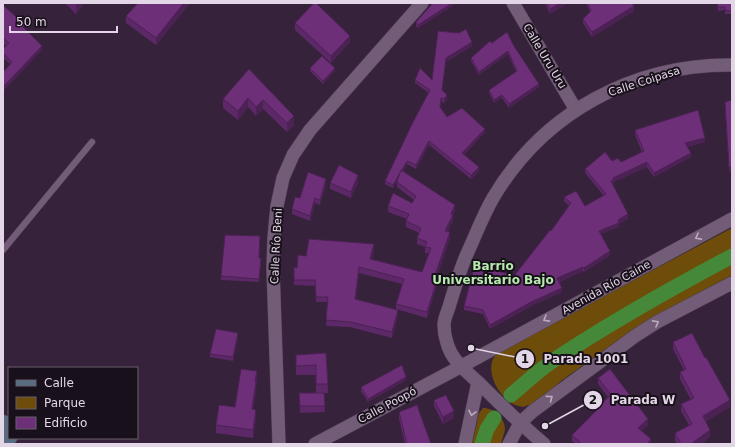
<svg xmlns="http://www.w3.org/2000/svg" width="735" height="447" viewBox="0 0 735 447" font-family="'DejaVu Sans',sans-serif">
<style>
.green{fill:#6d4d09}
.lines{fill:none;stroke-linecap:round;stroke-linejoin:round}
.canal{stroke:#468839;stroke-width:15}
.lane-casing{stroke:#504054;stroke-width:7}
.street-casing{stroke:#504054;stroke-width:14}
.secondary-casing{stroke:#504054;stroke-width:19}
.lane{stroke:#725c77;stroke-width:6}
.street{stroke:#725c77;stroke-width:13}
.secondary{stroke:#566d82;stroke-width:18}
.wall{fill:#5d2867}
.shaded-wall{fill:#4c2154}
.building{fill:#6c2f78;stroke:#4c2154}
.oneway{stroke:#bbabbf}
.labels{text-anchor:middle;stroke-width:4;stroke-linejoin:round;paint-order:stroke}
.street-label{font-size:11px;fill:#e3d6e6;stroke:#18101a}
.neighbourhood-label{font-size:12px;font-weight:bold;fill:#b7ebad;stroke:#18101a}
.leader{fill:none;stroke:#e3d6e6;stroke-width:1.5}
.callout-dot{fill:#e3d6e6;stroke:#18101a;stroke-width:1.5}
.mark-label{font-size:12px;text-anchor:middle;font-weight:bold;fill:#111}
.callout-label{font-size:12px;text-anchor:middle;font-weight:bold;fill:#e3d6e6;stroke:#18101a;stroke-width:4;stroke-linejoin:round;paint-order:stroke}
</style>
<rect width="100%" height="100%" fill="#36223a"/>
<g class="green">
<path d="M732 228V275L635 328 561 381 537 402 523 407C519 406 514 405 511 403 499 395 488 376 492 362 493 357 498 353 502 350Z"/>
<path d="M483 408C494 408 504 417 505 428 505 433 502 439 501 444H472L479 413Z"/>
</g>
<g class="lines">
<g class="canal">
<path d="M511 395C524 384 537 372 551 362 609 323 670 289 732 256"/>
<path d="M482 444 487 429 494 418"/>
</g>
<defs>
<path id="lane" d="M3 250 92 142"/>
<g id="street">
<path d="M513 3 576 110"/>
<path d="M279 444 273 268 274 238 277 206 283 178 293 155 310 130 422 3"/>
<path d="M315 444 460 367 732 219"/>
<path d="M465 444 478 382"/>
<path d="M509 444 520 423 533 411 635 336 657 322 732 283"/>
<path d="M544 444C523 426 502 406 482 386 469 373 452 362 447 343 445 337 444 330 444 325 444 319 447 313 449 307 454 290 459 273 466 256 475 237 482 217 493 198 543 113 633 64 732 65"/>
</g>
<path id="secondary" d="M3 424 9 436"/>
</defs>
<use href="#lane" class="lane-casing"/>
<use href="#street" class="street-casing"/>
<use href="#secondary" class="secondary-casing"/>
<use href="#lane" class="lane"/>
<use href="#street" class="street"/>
<use href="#secondary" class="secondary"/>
</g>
<g class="wall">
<path d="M65 3H84L76 14Z"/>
<path d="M190 3 156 45 126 23V16Z"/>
<path d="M455 3V4L418 28 416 26V22Z"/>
<path d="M545 3H568L550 14Z"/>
<path d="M586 3H632L634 11 592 37 583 23V19L590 12Z"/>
<path d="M717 3H732V14H725V10L718 11Z"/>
<path d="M3 5 25 29 42 50 10 64 3 58V49L6 46 3 43Z"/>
<path d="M295 23 350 42 331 63 295 30Z"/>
<path d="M438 31 472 46 446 62 442 90 447 99 444 103 441 101 440 107 447 117 485 132 464 155 479 171 471 179 429 145 416 169 407 164 403 171 455 211 453 215V220L448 231 450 238 435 282 436 288 427 318 396 309V304L402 284 359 273 356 299 398 316 392 338 350 327 326 326 328 302H316L315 286 294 285V267L297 268 306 256 374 250 372 259 422 272 429 253H425V247L417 244V238L419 233 406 227V221L407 219 388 212V206L412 203 414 200 397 187V181L393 188 385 184V181L429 93 415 83V80H432Z"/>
<path d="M492 43 514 46 539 87 509 108 502 98 494 103 489 93V90L516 72 508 54 479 75 471 61V58Z"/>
<path d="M310 68 335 71 323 84 310 71Z"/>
<path d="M249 69 294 126 287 132 263 109 256 116 248 107 238 120 223 108V99Z"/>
<path d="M732 100V175L731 172H729L725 107V102Z"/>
<path d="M635 130 705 142 687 147 691 157 654 177 647 167 614 182V184H613L628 219 619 224V227L600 234 610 255 584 272 583 271 559 282 562 292 531 306 490 329 483 314 464 310V306L514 276 551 231 569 206 564 201V197L585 206 604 196 585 173V169L612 161 621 162 642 152 635 135Z"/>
<path d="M358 182 351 198 330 189V183Z"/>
<path d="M326 184 320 205 315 203 310 221 292 214V209L300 198Z"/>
<path d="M259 258 261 261 259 282 221 280V276Z"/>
<path d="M238 337 233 361 210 357V354Z"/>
<path d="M673 342 730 407 705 422 710 437 701 444H677L675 440V433L689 425 681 411V404L691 400 680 379V372L684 370 673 349Z"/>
<path d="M326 353 328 393H316V375H296V355Z"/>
<path d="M257 371 256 390 253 410 256 418 253 438 216 433V425L235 407Z"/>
<path d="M598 378 648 425 641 431 651 444H576L572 441V435L601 406V404L608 397 598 384Z"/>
<path d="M406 380 368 402 361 391V387Z"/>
<path d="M299 393H324L325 412 300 413Z"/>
<path d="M434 400 454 418 443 424 434 406Z"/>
<path d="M399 412 431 444H405L399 419Z"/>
</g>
<g class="shaded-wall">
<path d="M78 3H84L76 14V5Z"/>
<path d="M184 3H190L156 45V38Z"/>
<path d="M452 3H455V4L418 28V25Z"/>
<path d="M560 3H568L550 14V9Z"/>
<path d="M634 6V11L592 37V32Z"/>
<path d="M350 36V42L331 63V56Z"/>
<path d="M472 42V46L446 62 442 93 446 58Z"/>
<path d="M42 46V50L3 92V87Z"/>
<path d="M508 51V54L479 75V72Z"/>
<path d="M335 68V71L323 84V81Z"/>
<path d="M539 84V87L509 108V104Z"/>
<path d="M447 95V99L444 103V99Z"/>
<path d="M502 95V98L494 103V100Z"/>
<path d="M248 98V107L238 120V111Z"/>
<path d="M263 100V109L256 116V107Z"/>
<path d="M294 116V126L287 132V123Z"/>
<path d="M485 129V132L462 157V153Z"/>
<path d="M705 138V142L685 147V143Z"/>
<path d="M429 141V145L416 169V165Z"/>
<path d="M691 153V157L654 177V173Z"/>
<path d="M407 161V164L393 188V185Z"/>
<path d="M647 162V167L614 182V184L611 185V181L613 178Z"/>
<path d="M479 167V171L471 179V175Z"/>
<rect x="729" y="167" width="2" height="5"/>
<path d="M358 175V182L351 198V192Z"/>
<path d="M326 179V184L320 205V200Z"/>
<path d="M315 198V203L310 221V216Z"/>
<path d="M455 205V211L453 215V220L445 236V231L451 214Z"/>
<path d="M628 214V219L619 224V227L599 235V231Z"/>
<path d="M450 232V238L433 287V281Z"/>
<path d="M374 244V250L370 265V259Z"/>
<path d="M610 251V255L584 272V268Z"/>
<path d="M359 267V273L355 305V299Z"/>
<path d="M583 267V271L557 282V278Z"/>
<path d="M436 283V288L427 318V312Z"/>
<path d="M562 288V292L531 306 490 329V325L531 302Z"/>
<path d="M398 310V316L392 338V332Z"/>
<path d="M238 333V337L233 361V357Z"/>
<path d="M257 371V380L256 386V382V390L252 418V409Z"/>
<path d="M406 377V380L368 402V399Z"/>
<path d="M730 400V407L703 423V416Z"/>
<path d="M256 410V418L253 438V430Z"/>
<path d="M454 411V418L443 424V417Z"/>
<path d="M648 419V425L638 434V428Z"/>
<path d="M710 430V437L701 444H691Z"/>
<path d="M651 439V444H647Z"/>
</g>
<g class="building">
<path d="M138 3H184L156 38 126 16Z"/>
<path d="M314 3H316L350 36 331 56 295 23Z"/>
<path d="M433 3H452L418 25 416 22Z"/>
<path d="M547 3H560L550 9Z"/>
<path d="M588 3H632L634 6 592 32 583 19 591 11Z"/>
<path d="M717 3H732V11L725 10V7H718Z"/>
<path d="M3 5 25 25 23 27 42 46 3 87V72L12 62 3 53V49L9 43 3 38Z"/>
<path d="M466 29 472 42 446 58 442 90 447 95 444 99 441 98 440 107 447 117 462 108 485 129 462 153 479 167 471 175 429 141 416 165 407 161 393 185 385 181 413 122 430 90 415 80 420 68 432 80 438 31 459 33Z"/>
<path d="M507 32 514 46 539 84 509 104 502 95 494 100 489 90 517 71 508 51 479 72 471 58 490 41 492 43Z"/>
<path d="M322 56 335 68 323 81 310 68Z"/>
<path d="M249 69 294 116 287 123 263 100 256 107 248 98 238 111 223 99Z"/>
<path d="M732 100V170L731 167H729L725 102Z"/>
<path d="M698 110 705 138 685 143 691 153 654 173 647 162 613 178 614 180 611 181 628 214 618 220 619 223 599 231 610 251 584 268 583 267 557 278 562 288 531 302 490 325 483 310 464 306 475 264 514 276 550 230 551 231 571 203 564 197 576 191 585 206 606 194 585 169 605 152 612 161 618 158 621 162 644 151 635 130Z"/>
<path d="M339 165 358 175 351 192 330 183Z"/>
<path d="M401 170 455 205 451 214 453 215 445 231 450 232 433 281 436 283 427 312 396 304 404 279 359 267 355 299 398 310 392 332 350 322 326 320 328 297H316L315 280H294V267L297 268 298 255 306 256 309 239 374 244 370 259 422 272 431 248 425 247 427 242 417 238 421 228 406 221 409 214 388 206 393 193 412 203 416 196 397 182Z"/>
<path d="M308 172 326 179 320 200 315 198 310 216 292 209 295 197 300 198Z"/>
<path d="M225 235 260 236 259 258H261L259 279 221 276Z"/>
<path d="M216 329 238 333 233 357 210 354Z"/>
<path d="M692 333 705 358 706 357 730 400 703 416 710 430 691 444H681L675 433 692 424 681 404 694 398 680 372 686 369 673 342Z"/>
<path d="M326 353 328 384H316V365L296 366V355Z"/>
<path d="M402 365 406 377 368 399 361 387Z"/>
<path d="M241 369 257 371 255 381 256 382 252 409 256 410 253 430 216 425 219 405 235 407Z"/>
<path d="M610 369 648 419 638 428 651 439 647 444H582L572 435 602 405 601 404 611 395 598 378Z"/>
<path d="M299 393H324L325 406H300Z"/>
<path d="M446 395 454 411 443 417 434 400Z"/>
<path d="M417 405 431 444H407L399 412Z"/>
</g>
<defs><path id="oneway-chevron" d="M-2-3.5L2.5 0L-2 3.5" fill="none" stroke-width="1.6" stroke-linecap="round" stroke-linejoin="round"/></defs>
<g class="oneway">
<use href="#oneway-chevron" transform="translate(698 237) rotate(152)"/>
<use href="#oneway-chevron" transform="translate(546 319) rotate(151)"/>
<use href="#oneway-chevron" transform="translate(656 323) rotate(-29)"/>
<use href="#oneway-chevron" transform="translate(550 398) rotate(-37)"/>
<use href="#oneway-chevron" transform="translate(472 413) rotate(102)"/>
</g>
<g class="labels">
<g class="street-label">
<text transform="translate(545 56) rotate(59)" y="4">Calle Uru Uru</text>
<text transform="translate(644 81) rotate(-18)" y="4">Calle Coipasa</text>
<text transform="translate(276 246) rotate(-87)" y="4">Calle Río Beni</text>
<text transform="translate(606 287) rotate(-29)" y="4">Avenida Río Caine</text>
<text transform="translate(387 405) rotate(-28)" y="4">Calle Poopó</text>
</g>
<g class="neighbourhood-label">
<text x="493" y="270">Barrio<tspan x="493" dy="14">Universitario Bajo</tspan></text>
</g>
</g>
<path class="leader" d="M471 348L525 359M545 426L593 400"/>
<g class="callout-dot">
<circle cx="471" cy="348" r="4"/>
<circle cx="545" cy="426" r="4"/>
<circle cx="525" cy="359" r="10"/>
<circle cx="593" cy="400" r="10"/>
</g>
<g class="mark-label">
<text x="525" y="363">1</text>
<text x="593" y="404">2</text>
</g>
<g class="callout-label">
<text x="586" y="363">Parada 1001</text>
<text x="643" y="404">Parada W</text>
</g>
<rect width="735" height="447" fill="none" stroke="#e3d6e6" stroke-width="8"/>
<rect x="8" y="367" width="130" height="72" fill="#18101a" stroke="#695f6c"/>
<rect x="16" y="380" width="20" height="6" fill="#566d82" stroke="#695f6c"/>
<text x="44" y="387" font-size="12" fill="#e3d6e6">Calle</text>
<rect x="16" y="397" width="20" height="12" fill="#6d4d09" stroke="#695f6c"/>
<text x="44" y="407" font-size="12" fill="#e3d6e6">Parque</text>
<rect x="16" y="417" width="20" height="12" fill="#6c2f78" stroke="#695f6c"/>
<text x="44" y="427" font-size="12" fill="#e3d6e6">Edificio</text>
<path d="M10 26v6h107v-6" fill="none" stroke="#e3d6e6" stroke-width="2"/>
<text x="16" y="26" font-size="12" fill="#e3d6e6" stroke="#18101a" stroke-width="3" paint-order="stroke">50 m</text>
</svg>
